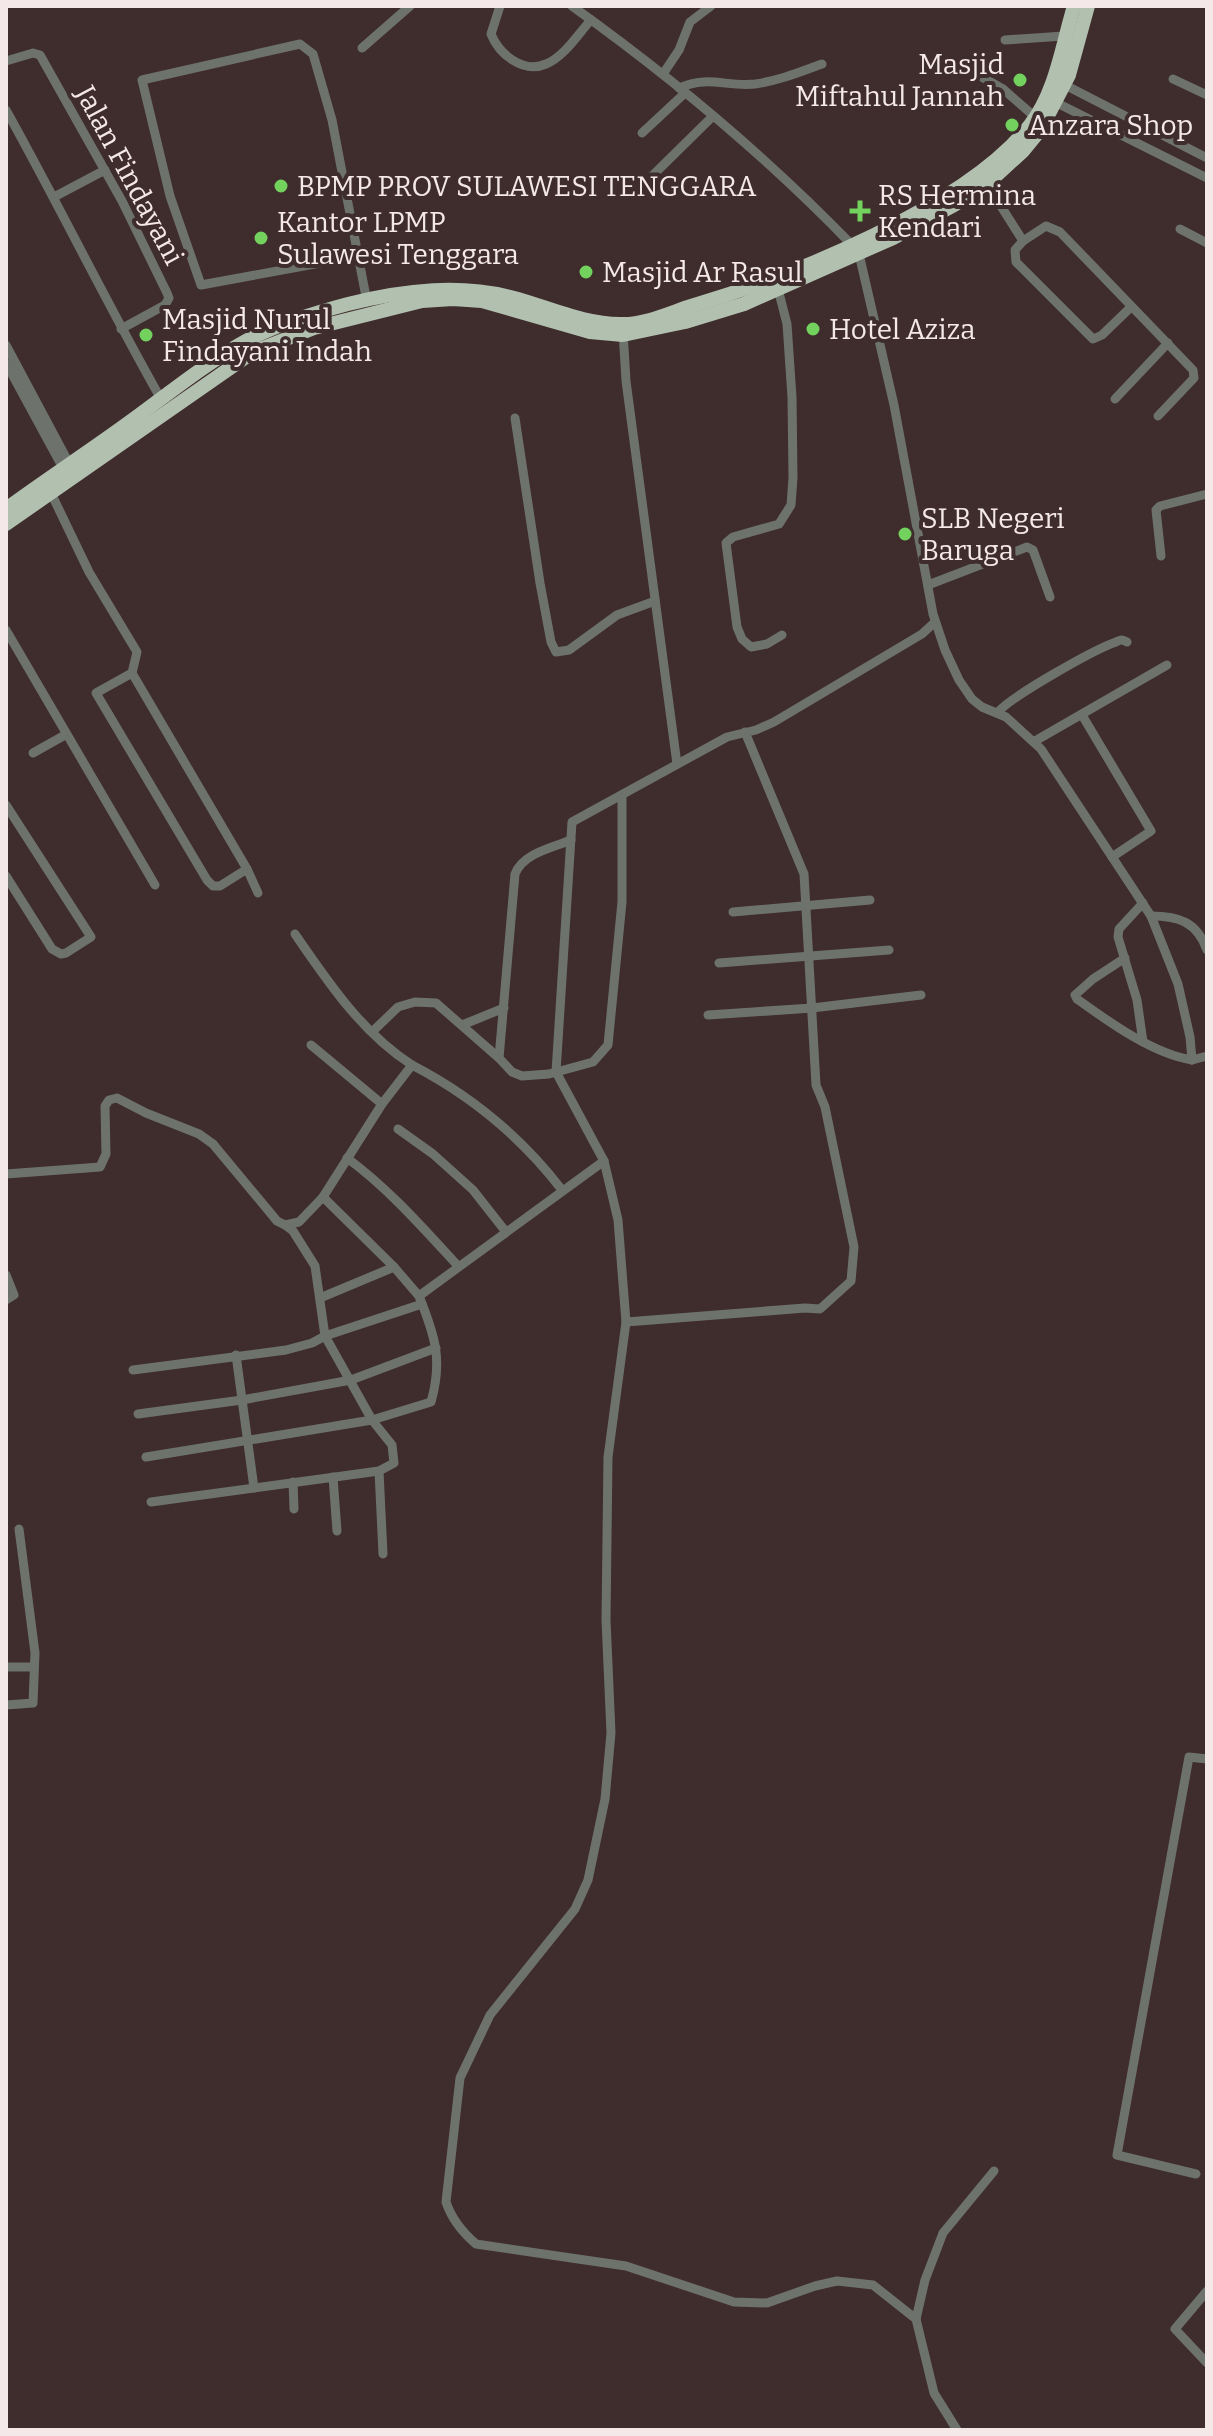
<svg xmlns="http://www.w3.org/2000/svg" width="1213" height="2436" viewBox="0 0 1213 2436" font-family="Bitter,serif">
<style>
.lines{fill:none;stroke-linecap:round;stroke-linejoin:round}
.minor{stroke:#6d736c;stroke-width:9}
.trunk{stroke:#b2c0b0;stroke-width:14}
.poi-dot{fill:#73d25d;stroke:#3f2c2d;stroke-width:3}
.labels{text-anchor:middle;stroke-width:8;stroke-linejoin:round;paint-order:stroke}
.poi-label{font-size:28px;fill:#f5e8e8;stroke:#3f2c2d;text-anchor:start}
.street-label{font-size:28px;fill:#f5e8e8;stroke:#3f2c2d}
</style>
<rect width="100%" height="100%" fill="#3f2c2d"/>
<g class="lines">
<g class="minor">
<path d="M500 6 491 34C499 54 523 74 546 64 564 57 578 34 591 20"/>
<path d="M572 6C671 77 767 157 852 245"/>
<path d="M1005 40 1064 36"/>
<path d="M362 48 410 6"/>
<path d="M6 61 33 53 40 55 122 201 167 293 169 298 165 305 121 329"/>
<path d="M964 67 1003 89 1035 117"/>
<path d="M663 74 679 50 690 22 711 6"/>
<path d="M1173 79 1207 95"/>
<path d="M1065 85 1207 158"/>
<path d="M679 88C708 75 726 87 755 84 778 81 800 72 822 64"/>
<path d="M1057 103 1207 178"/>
<path d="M6 110C59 205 107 304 161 399"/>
<path d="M642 133 685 93"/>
<path d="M647 181 712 117"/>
<path d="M987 184 1023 241 1046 226 1060 232 1193 370 1194 378 1158 416"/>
<path d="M54 197 105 170"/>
<path d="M1180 229 1207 243"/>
<path d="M1023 241 1015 250 1016 262 1093 339 1102 335 1131 307"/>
<path d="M859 254 894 405 933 614 945 650 959 680 972 699 982 707 1006 717 1041 749 1151 916 1178 984 1190 1037 1192 1060C1153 1054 1109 1022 1077 999L1075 995 1093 979 1125 958"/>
<path d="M358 256 201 285 170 196 142 80 300 44 313 54 332 120 367 302"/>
<path d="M778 289 787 324 792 397 793 478 791 505 779 524 733 537 726 543 737 627 742 639 751 647 767 644 782 635"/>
<path d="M623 331 626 381 677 764"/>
<path d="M6 345 69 463"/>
<path d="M6 363 63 468"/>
<path d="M1115 399 1168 343"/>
<path d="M515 418 540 583 551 642 556 652 569 650 617 615 655 601"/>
<path d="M51 493 89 572 137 652 132 673 96 693 207 880 213 886H220L247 869 132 673"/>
<path d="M1161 556 1156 510 1160 506 1207 494"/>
<path d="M928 585 1027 547 1033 550 1050 597"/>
<path d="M6 630 155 885"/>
<path d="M998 712C1012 696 1093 650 1116 642 1122 639 1122 640 1127 642"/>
<path d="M1082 715 1151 831 1112 857"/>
<path d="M1035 741 1167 665"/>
<path d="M33 753 65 735"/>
<path d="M6 805 91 937 66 953 61 954 52 949 6 876"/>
<path d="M571 840C552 848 523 853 515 874L499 1058 512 1072 522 1076 549 1074 593 1062 608 1045 622 902V795"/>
<path d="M247 869 258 893"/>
<path d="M1143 903 1119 929 1118 937 1137 1000 1143 1042"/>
<path d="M733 912 870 900"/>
<path d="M1151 916C1179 916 1197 922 1207 950"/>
<path d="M719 963 889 950"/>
<path d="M708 1015 812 1008 921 995"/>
<path d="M462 1025 504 1008"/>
<path d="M372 1032 398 1007 415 1002 436 1003 499 1058"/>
<path d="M311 1045 382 1104"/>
<path d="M1192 1060 1207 1056"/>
<path d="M412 1065C470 1095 522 1138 562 1190"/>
<path d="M398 1129 433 1154 473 1190 506 1232"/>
<path d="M347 1158C389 1189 423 1228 458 1266"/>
<path d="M604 1161 556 1072 572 822 727 737 756 730 774 722 922 634 935 622"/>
<path d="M6 1174 100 1167 106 1154 105 1106 109 1100 117 1098 146 1113 199 1134 213 1144 277 1221 285 1225 299 1222 323 1197 382 1104 412 1065C362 1033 328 982 295 934"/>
<path d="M323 1197 394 1267 419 1296 604 1161 618 1220 626 1322 608 1457 606 1620 611 1733 605 1799 588 1880 575 1909 490 2015 460 2078 446 2202C452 2220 462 2232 476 2244L626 2266 734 2302 767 2303 815 2286 837 2281 873 2285 916 2319 934 2393 957 2430"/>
<path d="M6 1275 14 1295 6 1300"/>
<path d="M320 1298 394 1267"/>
<path d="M626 1322 805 1308 820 1309 851 1281 854 1247 825 1107 816 1085 804 874 745 732"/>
<path d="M236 1355 254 1488"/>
<path d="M133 1370 286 1350 312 1343 325 1336 422 1304"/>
<path d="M138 1414 242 1400 351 1380 436 1348"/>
<path d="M146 1457 372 1420 431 1402C443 1360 435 1336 419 1296"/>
<path d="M379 1471 383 1554"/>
<path d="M333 1477 337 1531"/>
<path d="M293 1482 294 1509"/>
<path d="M151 1502 379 1471 394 1463 392 1445 372 1420 325 1336 315 1266 293 1231 285 1225"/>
<path d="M6 1667H34"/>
<path d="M6 1705 33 1703 35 1653 19 1529"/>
<path d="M1196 2174 1117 2155 1189 1757 1207 1759"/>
<path d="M1207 2291 1175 2329 1207 2363"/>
<path d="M916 2319 925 2280 943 2233 994 2171"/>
</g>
<g class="trunk">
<path d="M6 509C47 479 90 451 131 421 168 394 206 363 246 341 277 324 314 313 348 304 404 290 462 283 518 299 552 309 588 325 623 324 646 324 669 313 691 306 790 277 966 207 1030 125 1056 92 1062 45 1074 6"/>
<path d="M6 524 253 352 314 328 422 301 453 299 482 301 590 332 623 335 685 322 744 304 893 238 954 205 987 184 1023 151 1041 129 1069 75 1088 6"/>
</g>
</g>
<g class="poi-dot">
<circle cx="1020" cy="80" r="8"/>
<circle cx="1012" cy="125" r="8"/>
<circle cx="281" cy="186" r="8"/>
<path d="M856 199h8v8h8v8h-8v8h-8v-8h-8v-8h8z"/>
<circle cx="261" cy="238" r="8"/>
<circle cx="586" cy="272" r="8"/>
<circle cx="813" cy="329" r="8"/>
<circle cx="146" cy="335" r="8"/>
<circle cx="905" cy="534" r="8"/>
</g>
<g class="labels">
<g class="poi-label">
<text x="1004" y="74" text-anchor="end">Masjid<tspan x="1004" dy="32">Miftahul Jannah</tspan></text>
<text x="1028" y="135">Anzara Shop</text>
<text x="297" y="196">BPMP PROV SULAWESI TENGGARA</text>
<text x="878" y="205">RS Hermina<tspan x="878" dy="32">Kendari</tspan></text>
<text x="277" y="232">Kantor LPMP<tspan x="277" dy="32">Sulawesi Tenggara</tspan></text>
<text x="602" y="282">Masjid Ar Rasul</text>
<text x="162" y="329">Masjid Nurul<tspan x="162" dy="32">Findayani Indah</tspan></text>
<text x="829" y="339">Hotel Aziza</text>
<text x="921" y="528">SLB Negeri<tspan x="921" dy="32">Baruga</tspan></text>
</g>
<g class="street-label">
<text transform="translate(130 175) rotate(62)" y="10">Jalan Findayani</text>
</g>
</g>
<rect width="1213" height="2436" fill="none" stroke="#f5e8e8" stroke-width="16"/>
</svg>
